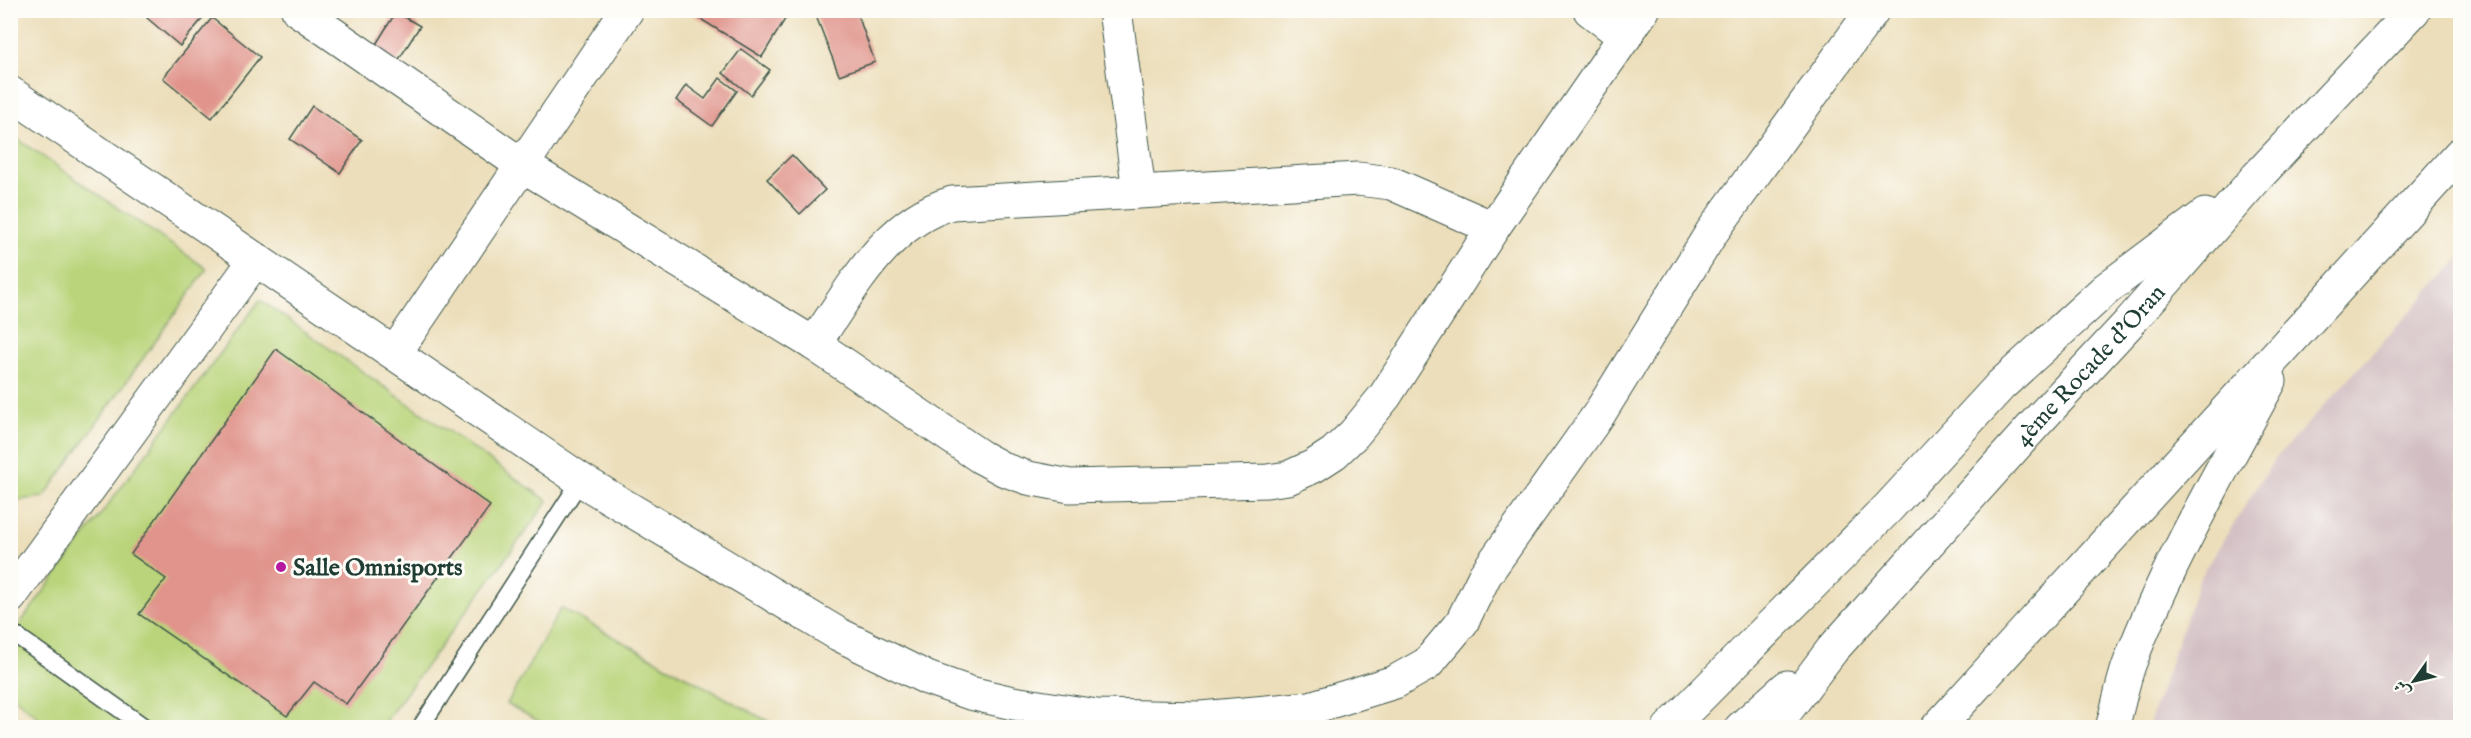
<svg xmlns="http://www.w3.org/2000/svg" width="2471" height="738" viewBox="0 0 2471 738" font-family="'IM FELL English',Amiri,serif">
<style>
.industrial{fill:#d2bec2}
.green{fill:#b9d47a;stroke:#6c8857;stroke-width:1.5}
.building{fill:#e0948c}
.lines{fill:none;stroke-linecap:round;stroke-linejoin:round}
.lane-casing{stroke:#3e5548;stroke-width:19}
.street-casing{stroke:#3e5548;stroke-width:35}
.highway-casing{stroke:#3e5548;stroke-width:35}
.lane{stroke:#fff;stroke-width:16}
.street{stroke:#fff;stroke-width:33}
.highway{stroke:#fff;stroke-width:33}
.poi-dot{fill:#b5179e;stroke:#fdfcf7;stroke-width:2}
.labels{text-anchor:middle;stroke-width:6;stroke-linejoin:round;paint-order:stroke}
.street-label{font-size:24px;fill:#1f3d34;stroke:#fdfcf7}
.poi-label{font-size:24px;font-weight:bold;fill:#1f3d34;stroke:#fdfcf7;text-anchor:start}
</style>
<rect width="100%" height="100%" fill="#fdfcf7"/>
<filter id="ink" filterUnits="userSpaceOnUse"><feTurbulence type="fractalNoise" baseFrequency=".0167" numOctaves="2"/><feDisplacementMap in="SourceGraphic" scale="12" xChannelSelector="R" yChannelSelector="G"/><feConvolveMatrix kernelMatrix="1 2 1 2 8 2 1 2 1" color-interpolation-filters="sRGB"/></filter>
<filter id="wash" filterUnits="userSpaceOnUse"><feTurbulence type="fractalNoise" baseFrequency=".008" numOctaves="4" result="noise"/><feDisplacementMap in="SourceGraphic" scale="24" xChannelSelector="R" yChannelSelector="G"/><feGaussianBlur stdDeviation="1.35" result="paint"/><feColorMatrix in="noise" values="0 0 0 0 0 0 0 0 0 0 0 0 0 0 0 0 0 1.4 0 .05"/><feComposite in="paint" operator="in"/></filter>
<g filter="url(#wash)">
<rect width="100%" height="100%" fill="#ecdeba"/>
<path class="industrial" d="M2460 258V727H2148L2200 577 2274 460Z"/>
<g class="green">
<path d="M10 134 207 269 44 497 11 501Z"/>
<path d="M260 300 548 501 381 727H49L11 694 10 637Z"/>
<path d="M561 608 773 724 770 728 549 727 507 704Z"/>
</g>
<g id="blocks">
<g class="building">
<path d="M153 10H192L202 19 180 46 147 18Z"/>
<path d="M697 10H779L787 16 762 57 694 15Z"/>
<path d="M830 10H856L875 62 839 75 816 16Z"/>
<path d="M396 12 420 26 396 64 373 49Z"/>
<path d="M212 18 260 57 212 118 163 78Z"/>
<path d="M741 49 770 70 751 95 723 73Z"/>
<path d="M720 78 737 91 712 126 676 100 686 85 705 99Z"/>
<path d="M312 106 362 140 340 173 290 139Z"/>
<path d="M792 155 825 190 800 214 767 179Z"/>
<path d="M276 349 490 506 346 704 314 682 287 716 139 614 166 579 131 554Z"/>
</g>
</g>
</g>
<g filter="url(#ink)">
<use href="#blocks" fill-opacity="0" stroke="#3e5548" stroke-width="1.5"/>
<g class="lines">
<defs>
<g id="lane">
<path d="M10 631 146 728"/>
<path d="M420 728 581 480"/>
</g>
<g id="street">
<path d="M298 10 522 165 814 344 981 457 1005 470 1028 478 1070 486 1267 481 1288 478 1314 466 1334 453 1354 434 1385 396 1493 228 1643 10"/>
<path d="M1115 10 1139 191"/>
<path d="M1590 10 1625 37"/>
<path d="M10 93 581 480 838 634 927 678 970 693 1013 703 1097 716 1201 718 1310 708 1395 682 1427 664 1462 622 1485 575 1599 414 1712 232 1873 10"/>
<path d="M814 344C851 291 885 222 952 203L1358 179 1391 183 1493 228"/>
<path d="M395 353 627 10"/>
<path d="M10 597 256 259"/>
</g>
<g id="highway">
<path d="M1669 728 1888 508 2001 385 2106 289 2205 215"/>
<path d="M1741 728 1787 687"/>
<path id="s1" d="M1773 728 1832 650 2035 424 2129 323 2257 177 2414 10"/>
<path d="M1937 728 2460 154"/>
<path d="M2112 728C2118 707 2122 685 2129 665 2166 566 2220 474 2270 381"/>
</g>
</defs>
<use href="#lane" class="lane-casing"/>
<use href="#street" class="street-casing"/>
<use href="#highway" class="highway-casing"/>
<use href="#lane" class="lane"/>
<use href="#street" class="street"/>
<use href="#highway" class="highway"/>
</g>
</g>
<circle class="poi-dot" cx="281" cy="567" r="6"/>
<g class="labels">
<g class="street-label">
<text dy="8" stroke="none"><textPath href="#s1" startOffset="482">4ème Rocade d'Oran</textPath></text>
</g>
<g class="poi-label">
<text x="293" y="575">Salle Omnisports</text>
</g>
</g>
<rect width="2471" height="738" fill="none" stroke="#fdfcf7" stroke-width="36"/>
<g transform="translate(2414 681) rotate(236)" stroke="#fdfcf7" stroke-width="4.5" paint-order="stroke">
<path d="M0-4.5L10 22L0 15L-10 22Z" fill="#1f3d34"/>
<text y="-9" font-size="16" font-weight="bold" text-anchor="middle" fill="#1f3d34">ش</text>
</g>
</svg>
